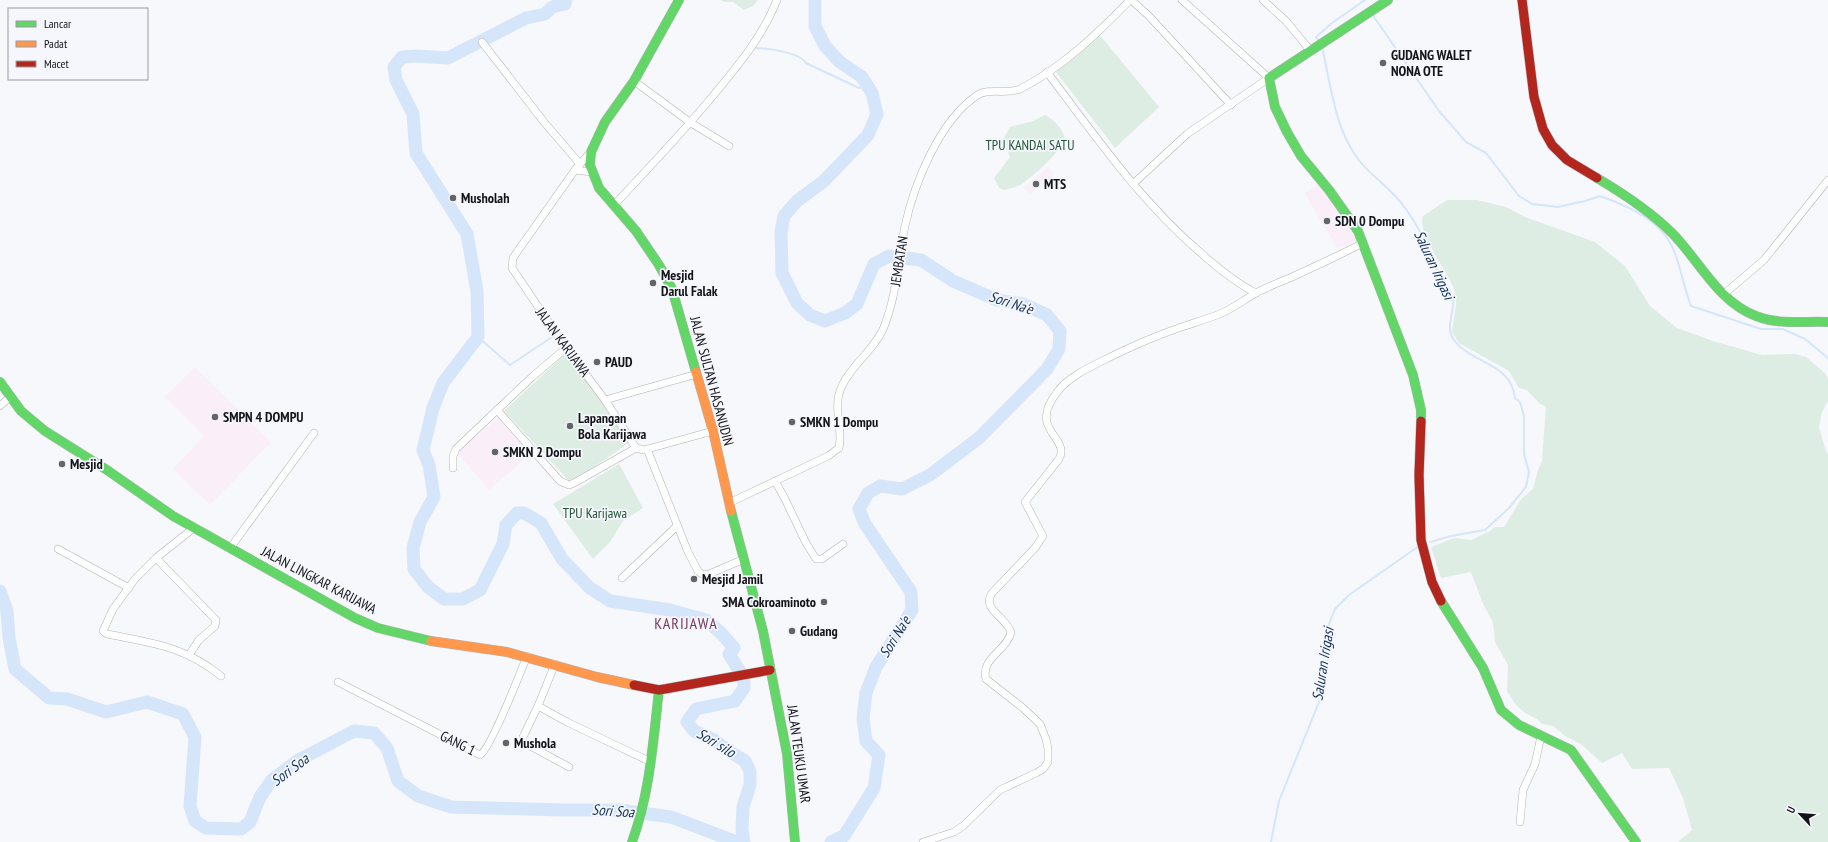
<svg xmlns="http://www.w3.org/2000/svg" width="1828" height="842" viewBox="0 0 1828 842" font-family="'PT Sans Narrow',sans-serif">
<style>
.education{fill:#faeef8}
.green{fill:#ddede3}
.lines{fill:none;stroke-linecap:round;stroke-linejoin:round}
.stream{stroke:#d5e5fa;stroke-width:2}
.river{stroke:#d5e5fa;stroke-width:13}
.street-casing{stroke:#b2b3b6;stroke-width:8}
.fast-casing{stroke:#b2b3b6;stroke-width:10}
.slow-casing{stroke:#b2b3b6;stroke-width:10}
.jam-casing{stroke:#b2b3b6;stroke-width:10}
.street{stroke:#fefefe;stroke-width:7}
.fast{stroke:#63d668;stroke-width:9}
.slow{stroke:#ff974d;stroke-width:9}
.jam{stroke:#b3261e;stroke-width:9}
.poi-dot{fill:#636467;stroke:#f5f7fd;stroke-width:1.5}
.labels{text-anchor:middle;stroke-width:3.5;stroke-linejoin:round;paint-order:stroke}
.poi-label{font-size:14px;font-weight:bold;fill:#131418;stroke:#f5f7fd;text-anchor:start}
.park-label{font-size:14px;fill:#1f5335;stroke:#f5f7fd}
.street-label{font-size:14px;fill:#131418;stroke:#f5f7fd}
.water-label{font-size:15px;font-style:italic;fill:#133257;stroke:#f5f7fd}
.quarter-label{font-size:16px;letter-spacing:1px;fill:#79395e;stroke:#f5f7fd}
</style>
<rect width="100%" height="100%" fill="#f7f8fb"/>
<g class="education">
<path d="M1048 167 1054 174 1030 194 1024 187Z"/>
<path d="M1321 181 1359 240 1337 248 1305 194Z"/>
<path d="M195 367 271 442 210 505 173 469 204 436 165 397Z"/>
<path d="M501 415 533 452 489 490 457 453Z"/>
</g>
<g class="green">
<path d="M721 0H758L753 6 744 10 733 2H724Z"/>
<path d="M1099 34 1159 107 1115 148 1056 72Z"/>
<path d="M1045 115C1052 118 1067 132 1064 141 1062 150 1031 178 1022 184 1017 187 1010 188 1005 190L999 188 994 178 1010 157 1003 140 1010 127 1033 121Z"/>
<path d="M1447 200H1477L1506 207 1525 217 1595 242 1625 266 1650 306 1677 328 1713 341 1762 355 1795 354 1806 357 1825 373 1828 379V401L1822 412 1819 427 1826 451 1828 454V842H1678L1692 830 1683 798 1669 768 1632 769 1622 753 1602 763 1581 744 1565 736 1553 726 1542 724 1537 719 1525 713 1515 704 1507 691 1508 665 1495 642 1493 622 1483 604 1471 572 1441 578 1431 547 1454 538 1471 540 1490 531 1495 527H1504L1521 499 1533 489 1538 470 1542 461 1546 407 1539 403 1527 390 1519 388 1509 371 1459 343 1452 332C1453 318 1459 303 1454 289 1448 273 1416 231 1423 216Z"/>
<path d="M567 352 633 440 571 483 504 411Z"/>
<path d="M619 464 643 508 623 521 610 542 593 559 553 504Z"/>
</g>
<g class="lines">
<g class="stream">
<path d="M1372 14 1439 111 1466 142 1486 153 1519 196 1532 204 1558 207 1585 201 1600 196C1628 206 1662 220 1674 251 1681 268 1684 288 1691 306L1761 329H1783L1805 339 1828 358"/>
<path d="M1319 41 1316 37 1332 23 1365 0"/>
<path d="M1322 47C1332 91 1335 128 1358 159 1369 174 1385 184 1397 198 1405 206 1412 218 1418 228 1424 239 1428 252 1434 264 1440 275 1449 286 1453 298 1455 310 1446 326 1452 337 1468 364 1511 361 1515 398L1520 402 1524 416V454L1529 472 1526 487 1509 508 1485 530 1451 536 1430 542"/>
<path d="M754 48C766 48 799 52 806 63L859 88 868 85"/>
<path d="M478 337 510 365 555 335"/>
<path d="M1271 842 1279 801 1321 697 1329 646V624L1335 609 1349 595 1419 546"/>
</g>
<g class="river">
<path d="M566 0 565 4 552 7 545 14 526 18 448 58 416 56 402 57 394 67 396 80 413 114 416 153 467 234 477 291 478 337 443 383 433 408 423 450 429 465 434 497 420 522 413 548 414 569 428 587 444 599H463L480 590 503 544 506 525 517 513H524L541 523 562 559 590 588 610 601 670 610 706 620 722 634 734 648 729 654 744 678V688L735 701 696 709 687 722 694 731 714 740 729 751 745 761 750 771V785L743 807 742 829 744 842"/>
<path d="M815 0V26L825 46 840 62 862 77 872 93 877 114 868 135 824 181 797 201 784 216 781 232 782 273 797 303 810 315 825 321 845 313 857 304 874 264 889 256 921 260 953 281 997 300 1023 304 1047 315 1060 331 1059 349 1047 369 979 438 930 475 902 489 880 486 868 493 859 509 865 524 911 592 912 610 876 667 866 693 863 718 866 741 879 755 874 788 844 836 831 842"/>
<path d="M0 591 7 611 9 638 15 669 49 698 67 699 106 712 147 702 183 714 195 737 190 806 195 821 206 828 241 829 250 822 260 797 272 780 297 761 354 731 374 733 387 748 398 781 418 796 451 807 563 810H620L671 817 737 842"/>
</g>
<defs>
<g id="street">
<path d="M1131 0 1148 15 1231 105"/>
<path d="M1263 0 1286 21 1310 50"/>
<path d="M482 42 544 122 580 164"/>
<path d="M1047 72C1095 136 1141 202 1202 254 1219 269 1236 283 1256 293"/>
<path d="M634 81 691 123 729 146"/>
<path d="M589 154 575 170 517 252 513 258 512 268 566 348 605 400 636 448 644 450 713 431"/>
<path d="M575 170 592 172"/>
<path d="M1133 184 1187 134 1269 78 1182 0"/>
<path d="M613 206C649 168 684 131 717 91 741 62 763 35 777 0"/>
<path d="M1724 294 1764 260 1828 180"/>
<path d="M566 348 532 377 497 410 560 481 569 485 574 483 636 448"/>
<path d="M605 400 697 374"/>
<path d="M0 406 10 397"/>
<path d="M647 449 688 552 698 571 702 574 707 575 744 559"/>
<path d="M453 468V456L456 449 497 410"/>
<path d="M775 481 785 499 806 543 816 559H822L843 544"/>
<path d="M729 503 828 456 839 448C843 430 834 411 839 394 845 370 875 350 884 327 897 294 898 260 905 226 914 184 939 122 976 96 988 87 1006 95 1020 89 1062 68 1098 33 1130 0"/>
<path d="M195 527 156 558 135 579 113 609 103 631 107 634C152 643 184 646 221 676"/>
<path d="M231 547 314 433"/>
<path d="M58 549 129 588"/>
<path d="M156 558 216 620 215 626 199 640 189 655"/>
<path d="M622 578 677 526"/>
<path d="M555 664 538 706 567 722 651 762"/>
<path d="M338 682 480 755C490 750 521 671 527 656"/>
<path d="M538 706 523 737V742L569 767"/>
<path d="M1520 822 1523 790 1535 764 1541 736"/>
<path d="M923 842 954 832 963 826 1000 790 1036 773 1043 769 1048 762V749L1046 739 1040 724 1023 708 986 679C980 658 1008 650 1011 632 1006 617 981 609 992 593L1035 548 1043 536 1025 502 1059 459C1071 436 1026 431 1058 391 1068 378 1086 369 1100 362 1124 350 1150 338 1176 329 1192 323 1209 319 1224 312 1235 307 1245 299 1256 293 1267 287 1280 282 1292 277 1316 266 1340 255 1363 243"/>
</g>
<g id="fast">
<path d="M679 0 634 81 605 122 591 152 590 165 599 188 636 231 659 265 672 289 696 372"/>
<path d="M1388 0 1269 78 1275 107 1287 132 1301 156 1329 190 1358 231 1413 375 1421 410V421"/>
<path d="M1597 178C1624 194 1650 211 1672 233 1699 260 1718 302 1756 316 1779 325 1803 321 1828 322"/>
<path d="M0 382 21 411 45 431 107 470 173 516 355 618 378 628 431 641"/>
<path d="M731 511 763 631 787 754 795 842"/>
<path d="M1441 601 1483 668 1501 710 1519 725 1571 750 1636 842"/>
<path d="M632 842C650 793 653 742 659 690"/>
</g>
<g id="slow">
<path d="M696 372 713 431 731 511"/>
<path d="M431 641 507 652 597 677 634 685"/>
</g>
<g id="jam">
<path d="M1522 0 1534 97 1543 129 1552 145 1567 160 1597 178"/>
<path d="M1421 421 1419 475 1421 540 1432 582 1441 601"/>
<path d="M634 685 659 690 770 670"/>
</g>
</defs>
<use href="#street" class="street-casing"/>
<use href="#fast" class="fast-casing"/>
<use href="#slow" class="slow-casing"/>
<use href="#jam" class="jam-casing"/>
<use href="#street" class="street"/>
<use href="#fast" class="fast"/>
<use href="#slow" class="slow"/>
<use href="#jam" class="jam"/>
</g>
<g class="poi-dot">
<circle cx="1383" cy="63" r="4"/>
<circle cx="1036" cy="184" r="4"/>
<circle cx="453" cy="198" r="4"/>
<circle cx="1327" cy="221" r="4"/>
<circle cx="653" cy="283" r="4"/>
<circle cx="597" cy="362" r="4"/>
<circle cx="215" cy="417" r="4"/>
<circle cx="792" cy="422" r="4"/>
<circle cx="570" cy="426" r="4"/>
<circle cx="495" cy="452" r="4"/>
<circle cx="62" cy="464" r="4"/>
<circle cx="694" cy="579" r="4"/>
<circle cx="824" cy="602" r="4"/>
<circle cx="792" cy="631" r="4"/>
<circle cx="506" cy="743" r="4"/>
</g>
<g class="labels">
<g class="poi-label">
<text x="1391" y="60">GUDANG WALET<tspan x="1391" dy="16">NONA OTE</tspan></text>
<text x="1044" y="189">MTS</text>
<text x="461" y="203">Musholah</text>
<text x="1335" y="226">SDN 0 Dompu</text>
<text x="661" y="280">Mesjid<tspan x="661" dy="16">Darul Falak</tspan></text>
<text x="605" y="367">PAUD</text>
<text x="223" y="422">SMPN 4 DOMPU</text>
<text x="578" y="423">Lapangan<tspan x="578" dy="16">Bola Karijawa</tspan></text>
<text x="800" y="427">SMKN 1 Dompu</text>
<text x="503" y="457">SMKN 2 Dompu</text>
<text x="70" y="469">Mesjid</text>
<text x="702" y="584">Mesjid Jamil</text>
<text x="816" y="607" text-anchor="end">SMA Cokroaminoto</text>
<text x="800" y="636">Gudang</text>
<text x="514" y="748">Mushola</text>
</g>
<g class="park-label">
<text x="1030" y="150">TPU KANDAI SATU</text>
<text x="595" y="518">TPU Karijawa</text>
</g>
<g class="street-label">
<text transform="translate(899 261) rotate(-81)" y="5">JEMBATAN</text>
<text transform="translate(563 342) rotate(54)" y="5">JALAN KARIJAWA</text>
<text transform="translate(712 381) rotate(75)" y="5">JALAN SULTAN HASANUDIN</text>
<text transform="translate(319 580) rotate(28)" y="5">JALAN LINGKAR KARIJAWA</text>
<text transform="translate(458 743) rotate(26)" y="5">GANG 1</text>
<text transform="translate(799 754) rotate(82)" y="5">JALAN TEUKU UMAR</text>
</g>
<g class="water-label">
<text transform="translate(1434 265) rotate(65)" y="5">Saluran Irigasi</text>
<text transform="translate(1011 303) rotate(18)" y="5">Sori Na'e</text>
<text transform="translate(895 637) rotate(-58)" y="5">Sori Na'e</text>
<text transform="translate(1323 664) rotate(-81)" y="5">Saluran Irigasi</text>
<text transform="translate(716 743) rotate(31)" y="5">Sori silo</text>
<text transform="translate(290 770) rotate(-37)" y="5">Sori Soa</text>
<text transform="translate(613 811) rotate(4)" y="5">Sori Soa</text>
</g>
<g class="quarter-label">
<text x="686" y="629">KARIJAWA</text>
</g>
</g>
<rect x="8" y="8" width="140" height="72" fill="#f5f7fd" stroke="#9b9ca1"/>
<rect x="16" y="21" width="20" height="6" fill="#63d668" stroke="#9b9ca1"/>
<text x="44" y="28" font-size="12" fill="#131418">Lancar</text>
<rect x="16" y="41" width="20" height="6" fill="#ff974d" stroke="#9b9ca1"/>
<text x="44" y="48" font-size="12" fill="#131418">Padat</text>
<rect x="16" y="61" width="20" height="6" fill="#b3261e" stroke="#9b9ca1"/>
<text x="44" y="68" font-size="12" fill="#131418">Macet</text>
<g transform="translate(1800 814) rotate(296)" stroke="#f5f7fd" stroke-width="3" paint-order="stroke">
<path d="M0-3L7 15L0 10L-7 15Z" fill="#131418"/>
<text y="-6" font-size="11" font-weight="bold" text-anchor="middle" fill="#131418">U</text>
</g>
</svg>
